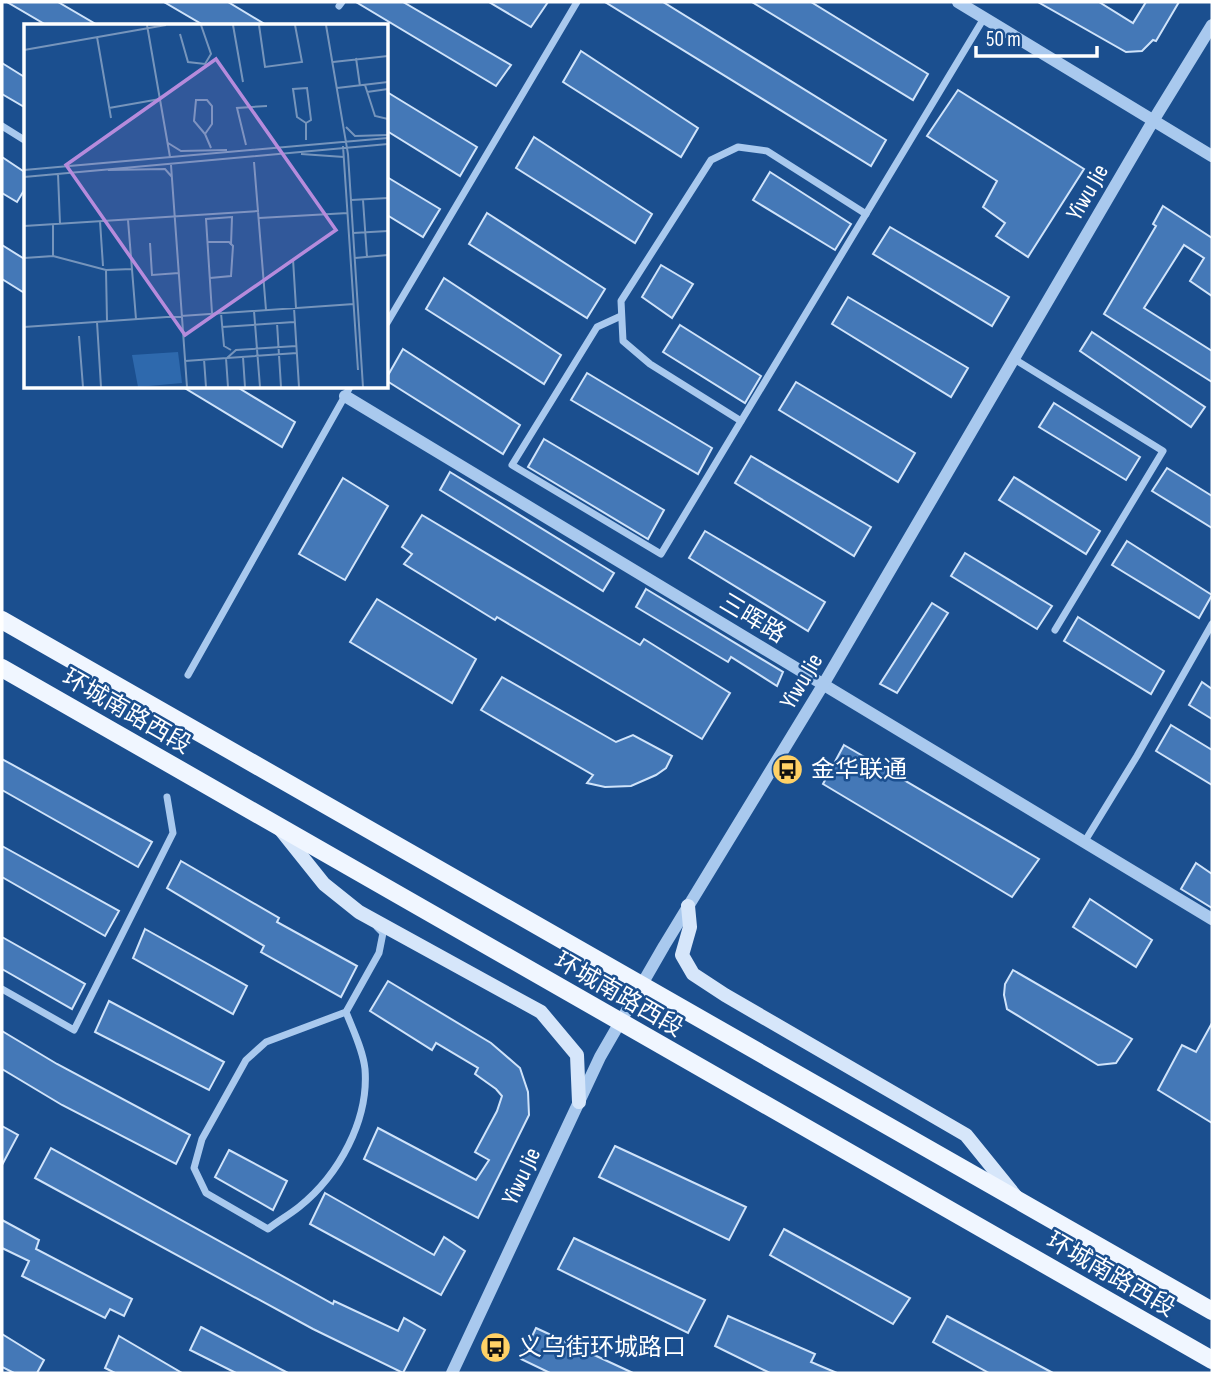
<svg xmlns="http://www.w3.org/2000/svg" width="1214" height="1375" viewBox="0 0 1214 1375" font-family="'Sofia Sans Condensed','Noto Sans SC',sans-serif">
<style>
.building{fill:#4478b7;stroke:#cfe3fa;stroke-width:2}
.lines{fill:none;stroke-linecap:round;stroke-linejoin:round}
.minor{stroke:#a9c9ee;stroke-width:7}
.tertiary{stroke:#a9c9ee;stroke-width:12}
.secondary{stroke:#d6e6fa;stroke-width:14}
.primary{stroke:#f0f6ff;stroke-width:18}
.labels{text-anchor:middle;stroke-width:5;stroke-linejoin:round;paint-order:stroke}
.street-label{font-size:24px;fill:#fff;stroke:#1b4f8f}
.poi-label{font-size:24px;fill:#fff;stroke:#1b4f8f;text-anchor:start}
.inset-road{fill:none;stroke:#7695bc;stroke-width:2}
.view{fill:#b68bdc;fill-opacity:0.15;stroke:#b68bdc;stroke-width:3.5}
.inset-edge{fill:none;stroke:#fff;stroke-width:3.5}
</style>
<rect width="100%" height="100%" fill="#1b4f8f"/>
<g class="building">
<path d="M7 2H58L99 26H48Z"/>
<path d="M164 2H228L268 26H205Z"/>
<path d="M356 2H403L511 65 496 86Z"/>
<path d="M489 2H548L531 27Z"/>
<path d="M605 2H663L886 140 871 166Z"/>
<path d="M752 2H811L928 74 913 100Z"/>
<path d="M1038 2H1099L1133 23 1146 2H1179L1156 41 1153 40 1142 51 1126 52Z"/>
<path d="M581 51 698 128 681 157 563 82Z"/>
<path d="M2 63 26 78V108L2 94Z"/>
<path d="M958 90 1084 169 1028 257 996 236 1005 223 983 207 997 181 927 136Z"/>
<path d="M387 92 477 147 460 176 387 131Z"/>
<path d="M534 137 652 214 635 243 516 168Z"/>
<path d="M2 157 26 173V187L17 202 2 193Z"/>
<path d="M770 172 851 224 835 250 753 200Z"/>
<path d="M387 177 440 209 423 237 387 215Z"/>
<path d="M1163 206 1212 238V296L1190 281 1204 258 1184 245 1144 308 1212 351V382L1104 314 1156 226 1153 224Z"/>
<path d="M487 213 605 289 587 318 469 244Z"/>
<path d="M890 227 1009 297 992 326 873 254Z"/>
<path d="M2 245 26 260V294L2 279Z"/>
<path d="M661 265 693 284 672 318 642 297Z"/>
<path d="M444 278 561 355 544 384 426 309Z"/>
<path d="M848 297 968 368 951 397 832 324Z"/>
<path d="M680 325 761 376 745 403 663 352Z"/>
<path d="M1092 332 1205 407 1191 427 1080 351Z"/>
<path d="M403 349 520 425 503 454 387 381V377Z"/>
<path d="M587 373 712 448 698 474 571 400Z"/>
<path d="M796 382 915 453 898 482 779 410Z"/>
<path d="M183 387H237L295 422 282 447Z"/>
<path d="M1054 403 1140 457 1126 480 1039 427Z"/>
<path d="M544 439 664 510 648 539 528 467Z"/>
<path d="M751 456 871 527 854 556 735 483Z"/>
<path d="M1167 468 1212 496V528L1152 491Z"/>
<path d="M450 472 614 573 603 591 440 490Z"/>
<path d="M1014 477 1100 531 1086 554 999 500Z"/>
<path d="M343 478 388 506 345 580 299 554Z"/>
<path d="M422 515 640 645 644 639 730 693 702 739 497 617 495 620 404 564 412 554 402 547Z"/>
<path d="M705 531 825 602 808 631 689 558Z"/>
<path d="M1127 541 1212 595 1199 618 1112 565Z"/>
<path d="M965 553 1052 606 1037 629 951 576Z"/>
<path d="M646 589 783 672 777 686 731 657 728 662 636 607Z"/>
<path d="M377 599 476 659 452 703 350 642Z"/>
<path d="M932 603 948 613 897 693 880 684Z"/>
<path d="M1078 617 1164 671 1151 694 1064 641Z"/>
<path d="M502 677 616 742 633 735 672 756 666 768 656 775 631 786 605 787 587 783 593 775 481 710Z"/>
<path d="M1202 682 1212 689V719L1189 705Z"/>
<path d="M1171 725 1212 750V785L1156 751Z"/>
<path d="M844 745 1039 859 1012 897 823 784Z"/>
<path d="M2 759 152 842 138 867 2 790Z"/>
<path d="M2 846 119 911 105 936 2 877Z"/>
<path d="M181 861 279 918 277 922 357 966 341 997 261 952 264 946 167 888Z"/>
<path d="M1196 863 1212 874V908L1181 889Z"/>
<path d="M1090 899 1152 940 1136 967 1073 927Z"/>
<path d="M145 929 247 986 233 1014 133 958Z"/>
<path d="M2 937 85 984 72 1009 2 969Z"/>
<path d="M1013 970 1132 1039 1116 1063 1098 1065 1007 1009 1004 995 1005 984Z"/>
<path d="M388 981 491 1043 520 1068 528 1092 529 1115 478 1218 364 1159 378 1128 476 1180 489 1160 475 1152 497 1111 502 1096 496 1089 475 1074 478 1068 436 1043 432 1050 370 1011Z"/>
<path d="M109 1001 224 1062 209 1090 95 1032Z"/>
<path d="M1212 1023V1123L1158 1090 1182 1045 1196 1052Z"/>
<path d="M2 1031 57 1064 190 1135 176 1164 62 1105 2 1069Z"/>
<path d="M2 1126 18 1135 2 1165Z"/>
<path d="M615 1146 746 1207 729 1240 599 1177Z"/>
<path d="M51 1148 333 1304 334 1301 398 1331 404 1318 425 1330 403 1373 313 1329 35 1178Z"/>
<path d="M229 1150 287 1181 273 1210 215 1177Z"/>
<path d="M325 1193 434 1255 444 1237 465 1251 441 1295 310 1224Z"/>
<path d="M2 1220 39 1240 36 1249 132 1299 124 1316 110 1309 105 1318 22 1276 29 1261 2 1248Z"/>
<path d="M784 1229 910 1298 893 1324 770 1255Z"/>
<path d="M574 1238 705 1300 688 1333 558 1269Z"/>
<path d="M728 1316 815 1354 811 1362 837 1373H770L715 1346Z"/>
<path d="M947 1316 1053 1373H989L933 1342Z"/>
<path d="M201 1327 288 1373H236L190 1350Z"/>
<path d="M536 1328 633 1373H550L521 1359Z"/>
<path d="M2 1334 44 1360 37 1373H14L2 1367Z"/>
<path d="M119 1336 182 1373H115L105 1368Z"/>
</g>
<g class="lines">
<g class="minor">
<path d="M339 6 342 2"/>
<path d="M2 126 26 141"/>
<path d="M621 316 597 327 512 465 661 554 984 18"/>
<path d="M387 323 577 2"/>
<path d="M1014 359 1163 451 1055 630"/>
<path d="M741 421 650 364 623 341 621 301 711 160 738 147 767 151 866 214"/>
<path d="M188 675 350 387"/>
<path d="M1085 841 1137 756 1212 624"/>
<path d="M2 989 74 1030 173 833 167 797"/>
<path d="M346 1012C353 1030 363 1050 365 1069 369 1120 339 1175 299 1207 289 1215 278 1221 268 1229L206 1193 194 1168 202 1139 246 1060 266 1042 346 1012 379 953 383 933 377 927"/>
</g>
<g class="tertiary">
<path d="M958 2 1212 156"/>
<path d="M345 396 1212 919"/>
<path d="M452 1373 600 1057 664 946 823 685 1153 121 1212 25"/>
</g>
<g class="secondary">
<path d="M280 829 324 884 359 912 541 1012 577 1055 579 1102"/>
<path d="M688 906 690 927 682 955 693 974 725 995 966 1135 1017 1198"/>
</g>
<g class="primary">
<path d="M2 620 1212 1311"/>
<path d="M2 668 1212 1360"/>
</g>
</g>
<defs>
<symbol id="bus-disc" viewBox="-11 -11 22 22"><circle r="9.5" fill="#ffd166" stroke="#1b4f8f"/><path d="M-5-6H5V4H4V6H2V4H-2V6H-4V4H-5ZM-3.5-4V0h7V-4ZM-3.5 1.2v1.5H-2V1.2ZM2 1.2v1.5H3.5V1.2Z" fill="#111"/></symbol>
</defs>
<g fill-rule="evenodd">
<use href="#bus-disc" x="770" y="752" width="35" height="35"/>
<use href="#bus-disc" x="478" y="1330" width="35" height="35"/>
</g>
<g class="labels">
<g class="street-label">
<text transform="translate(1087 192) rotate(-60)" y="8">Yiwu Jie</text>
<text transform="translate(753 618) rotate(31)" y="8">三晖路</text>
<text transform="translate(801 681) rotate(-59)" y="8">Yiwu Jie</text>
<text transform="translate(127 711) rotate(30)" y="8">环城南路西段</text>
<text transform="translate(619 994) rotate(30)" y="8">环城南路西段</text>
<text transform="translate(521 1176) rotate(-65)" y="8">Yiwu Jie</text>
<text transform="translate(1111 1274) rotate(30)" y="8">环城南路西段</text>
</g>
<g class="poi-label">
<text x="811" y="777">金华联通</text>
<text x="518" y="1355">义乌街环城路口</text>
</g>
</g>
<g transform="translate(24 24)">
<rect width="364" height="364" fill="#1b4f8f"/>
<path d="M154 328 158 359 114 363 108 331Z" fill="#2e69ad"/>
<path class="inset-road" d="M123 1 146 133M209 1 219 58M235 1 241 43 278 38 271 1M302 1 324 130 339 363M156 10 164 38 181 40 187 30 177 1M73 13 87 94M0 26 142 1M332 34 336 62M309 38 364 32M341 61 351 92 364 95M313 64 364 58M343 68 364 65M85 84 136 75M282 99 273 93 269 65 283 64 287 96 282 99V116M322 103 331 112 364 111M181 110 170 97 172 76H183L188 82V100L181 110 187 124M144 119 157 127 203 126M222 121 213 84 243 82M319 122 334 346M277 130 320 133M230 138 242 286M147 141 163 363M0 146 364 114M84 146 141 145 148 153M34 150 36 200M0 153 364 120M327 176 364 174M339 176 343 233M235 194 324 189M104 196 112 295M76 197 79 242M0 202 235 187M329 209 364 207M183 218H205L209 222 207 252 186 254M126 219 128 251 155 249M29 232 82 246 108 245M0 234 29 232V201M331 234 364 231M269 235 272 284M82 246 83 297M270 284 275 363M230 287 236 363M188 289 182 195 208 193 207 221M197 289 200 322 207 326M73 298 77 363M253 299 257 363M0 303 330 280M198 303 270 298M55 312 59 363M219 333 221 363M202 334 204 363M203 334 273 329M180 335 182 363M161 337 203 334 212 326 272 322"/>
<path class="view" d="M192 35 312 206 161 311 42 141Z"/>
<rect width="364" height="364" class="inset-edge"/>
</g>
<rect width="1214" height="1375" fill="none" stroke="#ffffff" stroke-width="7"/>
<path d="M976 46v10h121v-10" fill="none" stroke="#ffffff" stroke-width="3.5"/>
<text x="986" y="46" font-size="21" fill="#ffffff" stroke="#1b4f8f" stroke-width="5" paint-order="stroke">50 m</text>
</svg>
